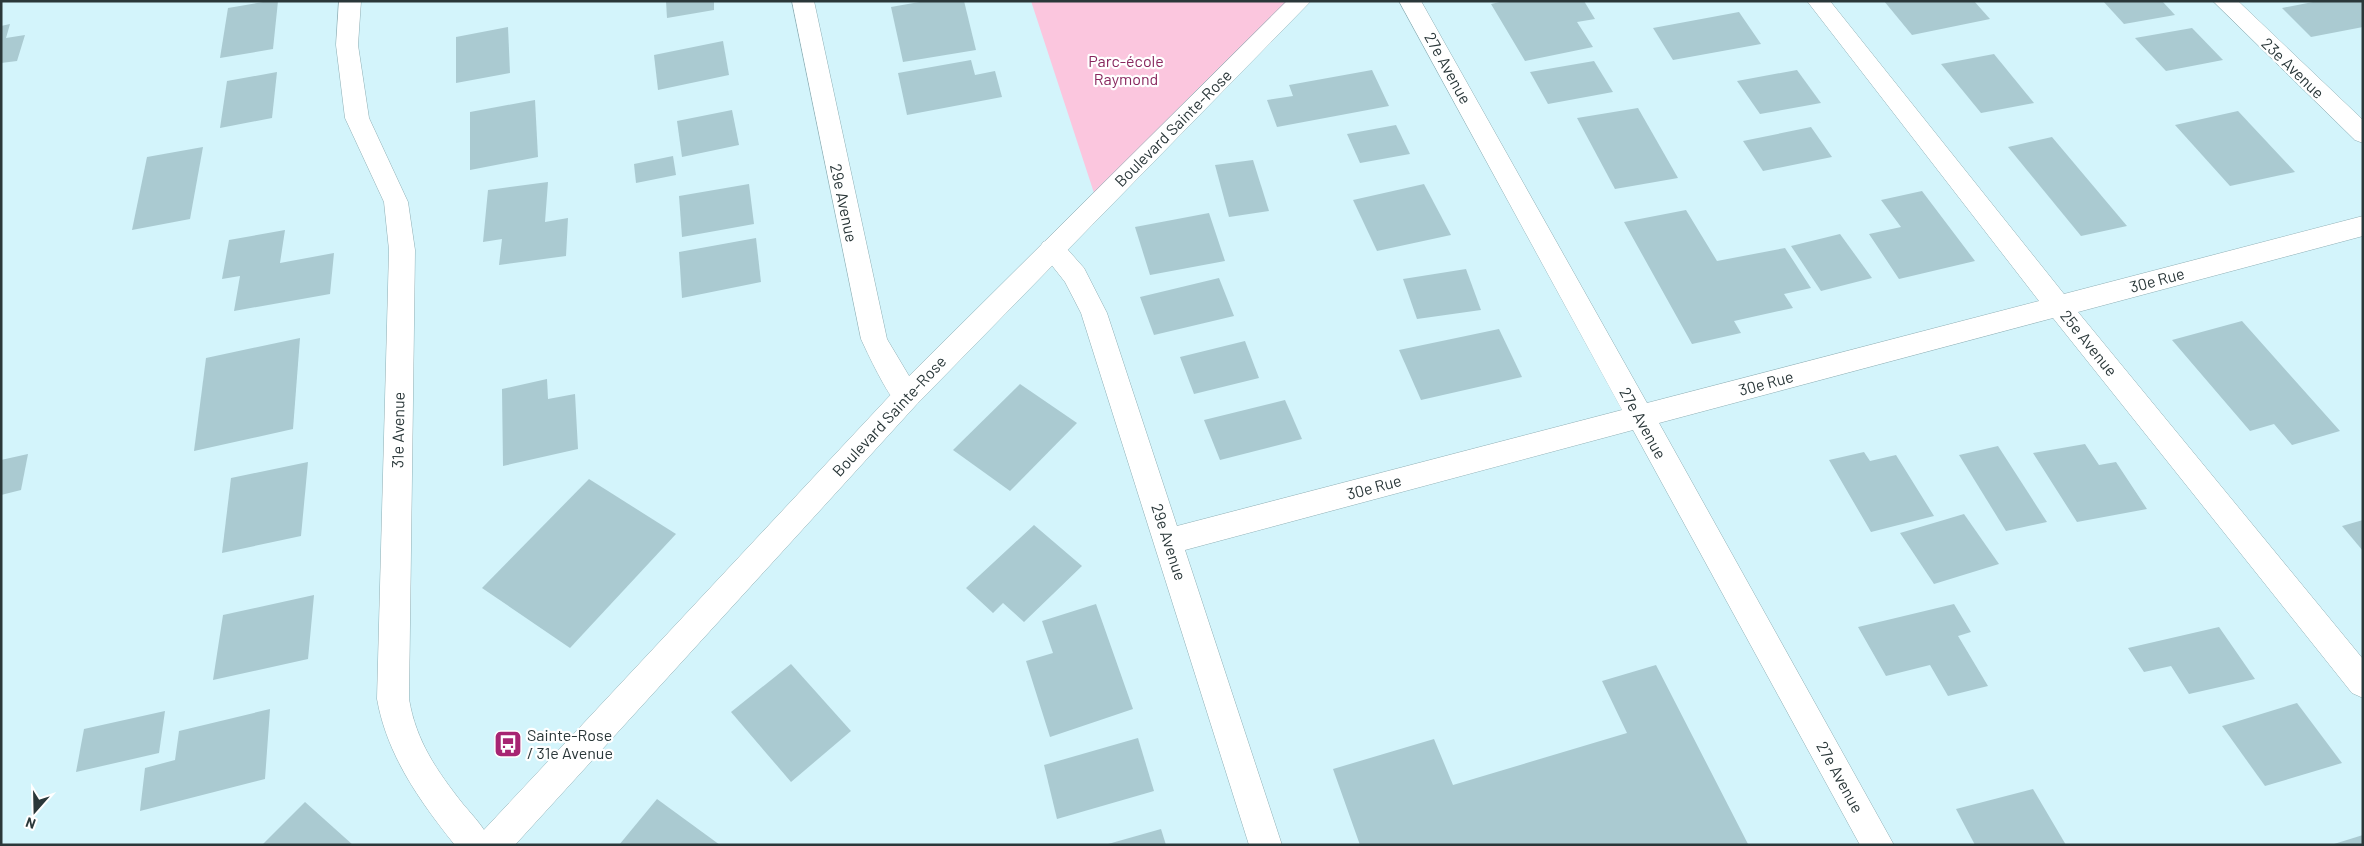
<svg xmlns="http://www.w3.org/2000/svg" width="2364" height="846" viewBox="0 0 2364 846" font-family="Barlow,sans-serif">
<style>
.green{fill:#fbc6de}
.building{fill:#aacad1}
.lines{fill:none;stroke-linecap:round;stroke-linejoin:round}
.street-casing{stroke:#8fafb5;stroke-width:1}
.secondary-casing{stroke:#8fafb5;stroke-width:1}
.street{fill:#fff;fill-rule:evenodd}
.secondary{fill:#fff;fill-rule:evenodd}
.labels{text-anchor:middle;stroke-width:4.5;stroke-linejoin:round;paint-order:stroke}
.park-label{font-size:16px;fill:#88275e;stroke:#fff}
.street-label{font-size:16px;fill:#2a3739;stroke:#fff}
.poi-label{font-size:16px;fill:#2a3739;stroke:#fff;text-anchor:start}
</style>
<rect width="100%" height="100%" fill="#d3f4fb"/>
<path class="green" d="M1031 1H1292L1096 199Z"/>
<g class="building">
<path d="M269 1H278L273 49 220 58 228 8Z"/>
<path d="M666 1H714V10L667 18Z"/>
<path d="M925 1H964L976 50 903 62 891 7Z"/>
<path d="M1504 1H1584L1595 19 1577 22 1593 47 1525 61 1491 4Z"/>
<path d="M1884 1H1974L1990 19 1912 35Z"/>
<path d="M2103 1H2162L2175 15 2124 24Z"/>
<path d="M2318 1H2363V27L2311 37 2282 8Z"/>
<path d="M1739 12 1761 44 1673 60 1653 28Z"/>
<path d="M10 24 6 38 25 35 17 61 1 63V26Z"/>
<path d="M508 27 510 73 456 83V37Z"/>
<path d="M2192 28 2223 60 2166 71 2135 38Z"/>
<path d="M723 41 729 75 658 90 654 55Z"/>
<path d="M1994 54 2034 103 1981 113 1941 64Z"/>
<path d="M971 60 975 75 995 71 1002 97 907 115 898 73Z"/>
<path d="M1594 61 1613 92 1548 104 1530 72Z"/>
<path d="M1372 70 1389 106 1277 127 1267 100 1293 96 1289 85Z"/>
<path d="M1797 70 1821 103 1760 114 1737 81Z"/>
<path d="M277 72 272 118 220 128 227 81Z"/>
<path d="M535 100 538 157 470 170V112Z"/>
<path d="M1638 108 1678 178 1615 189 1577 118Z"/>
<path d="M732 110 739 145 682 157 677 121Z"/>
<path d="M2238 111 2295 172 2230 186 2175 125Z"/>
<path d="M1396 125 1410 154 1360 163 1347 134Z"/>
<path d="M1811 127 1832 157 1763 171 1743 141Z"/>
<path d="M2052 137 2127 226 2081 236 2008 147Z"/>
<path d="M203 147 190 219 132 230 147 157Z"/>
<path d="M673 156 676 175 636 183 634 164Z"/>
<path d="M1253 160 1269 211 1229 217 1215 165Z"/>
<path d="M548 182 545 222 568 218 566 256 499 265 502 239 483 242 488 190Z"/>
<path d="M749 184 754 224 682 237 679 196Z"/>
<path d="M1424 184 1451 235 1377 251 1353 200Z"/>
<path d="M1922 191 1975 261 1899 279 1869 234 1901 227 1881 200Z"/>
<path d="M1686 210 1717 261 1785 248 1811 288 1784 294 1793 308 1734 321 1741 333 1692 344 1624 222Z"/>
<path d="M1209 213 1225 261 1150 275 1135 227Z"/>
<path d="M285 230 280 263 334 253 330 294 234 311 240 276 222 279 229 240Z"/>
<path d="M1840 234 1872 278 1821 291 1791 246Z"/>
<path d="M756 238 761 282 682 298 679 252Z"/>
<path d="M1466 269 1481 310 1417 319 1403 279Z"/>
<path d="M1219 278 1234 316 1154 335 1140 297Z"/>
<path d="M2242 321 2340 431 2292 445 2274 424 2250 431 2172 340Z"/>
<path d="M1499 329 1522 377 1421 400 1399 350Z"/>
<path d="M300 338 293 429 194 451 206 358Z"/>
<path d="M1245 341 1259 378 1194 394 1180 357Z"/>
<path d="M547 379 548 399 575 394 578 449 503 466 502 389Z"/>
<path d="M1020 384 1077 423 1010 491 953 450Z"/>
<path d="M1285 400 1302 439 1220 460 1204 420Z"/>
<path d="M2085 444 2099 465 2116 462 2147 509 2077 522 2033 453Z"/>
<path d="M1998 446 2047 522 2006 531 1959 455Z"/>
<path d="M1864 452 1870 461 1896 455 1934 516 1871 532 1829 460Z"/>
<path d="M28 454 21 490 1 495V460Z"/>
<path d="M308 462 301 536 222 553 231 478Z"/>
<path d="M589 479 676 534 570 648 482 588Z"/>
<path d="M1964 514 1999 564 1934 584 1900 533Z"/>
<path d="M2363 520V551L2342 526Z"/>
<path d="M1034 525 1082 566 1024 622 1003 603 993 613 966 588Z"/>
<path d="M314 595 308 659 213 680 223 615Z"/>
<path d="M1096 604 1133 709 1050 737 1026 661 1053 653 1042 621Z"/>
<path d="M1954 604 1971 632 1958 636 1988 686 1948 696 1930 665 1886 676 1858 627Z"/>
<path d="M2219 627 2255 679 2189 694 2171 666 2144 672 2128 648Z"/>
<path d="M791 664 851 731 791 782 731 712Z"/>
<path d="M1656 665 1748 844 1360 845 1333 769 1434 739 1453 785 1627 733 1602 681Z"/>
<path d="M2297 703 2342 763 2265 786 2222 726Z"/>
<path d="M270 709 265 779 140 811 145 768 175 760 179 731Z"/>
<path d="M165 711 159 753 76 772 84 729Z"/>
<path d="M1138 738 1154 791 1057 819 1044 765Z"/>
<path d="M2033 789 2066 845H1975L1956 809Z"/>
<path d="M657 799 720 845H619Z"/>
<path d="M305 802 353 845H262Z"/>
<path d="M1161 829 1166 845H1108V844Z"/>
<path d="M2363 835V845H2334V844Z"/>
</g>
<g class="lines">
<defs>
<g id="street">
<path d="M339 1H361L358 45 369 118 408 202 415 250 409 699C416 741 437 771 463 804 474 817 486 829 492 845L454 844C419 800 387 755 377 699L389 250 384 202 345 118 336 45Z"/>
<path d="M792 1H814L887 339 921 396 917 404C910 406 904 409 898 404 888 397 867 352 861 339Z"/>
<path d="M1399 1H1421L1647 403 2039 301 1807 1H1830L2064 294 2363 216V236L2078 312 2363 659V698L2352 693 2053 318 1659 423 1894 845H1860L1633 430 1185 550 1282 845H1249L1081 313 1065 282 1039 249 1043 242 1052 239 1061 242 1084 268 1107 313 1177 526 1622 410Z"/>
<path d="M2213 1H2238L2363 120V143L2355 140Z"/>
</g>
<path id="secondary" d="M1287 1H1311L917 404 515 845H477L481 833 897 388Z"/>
</defs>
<use href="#street" class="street-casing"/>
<use href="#secondary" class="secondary-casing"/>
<use href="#street" class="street"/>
<use href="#secondary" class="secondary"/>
</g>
<defs>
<symbol id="bus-square" viewBox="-11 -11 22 22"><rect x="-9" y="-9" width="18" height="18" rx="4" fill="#a72572" stroke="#fff"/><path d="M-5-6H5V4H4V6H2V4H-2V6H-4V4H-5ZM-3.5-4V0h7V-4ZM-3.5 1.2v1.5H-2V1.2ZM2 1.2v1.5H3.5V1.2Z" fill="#fff"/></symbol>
</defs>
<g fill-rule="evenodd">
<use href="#bus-square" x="492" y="728" width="32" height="32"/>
</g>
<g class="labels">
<g class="park-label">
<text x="1126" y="67">Parc-école<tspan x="1126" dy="18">Raymond</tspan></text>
</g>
<g class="street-label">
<text transform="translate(1448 68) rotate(61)" y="6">27e Avenue</text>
<text transform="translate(2293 68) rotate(44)" y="6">23e Avenue</text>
<text transform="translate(1173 128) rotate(-45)" y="6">Boulevard Sainte-Rose</text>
<text transform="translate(844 203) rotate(78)" y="6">29e Avenue</text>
<text transform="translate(2157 280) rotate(-15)" y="6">30e Rue</text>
<text transform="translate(2089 343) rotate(51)" y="6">25e Avenue</text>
<text transform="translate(1766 383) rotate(-15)" y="6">30e Rue</text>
<text transform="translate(889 416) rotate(-47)" y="6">Boulevard Sainte-Rose</text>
<text transform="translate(1643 423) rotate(61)" y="6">27e Avenue</text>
<text transform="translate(398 430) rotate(-89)" y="6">31e Avenue</text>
<text transform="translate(1374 487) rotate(-15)" y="6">30e Rue</text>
<text transform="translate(1169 542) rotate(72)" y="6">29e Avenue</text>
<text transform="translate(1840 777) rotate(61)" y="6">27e Avenue</text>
</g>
<g class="poi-label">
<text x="527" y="741">Sainte-Rose<tspan x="527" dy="18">/ 31e Avenue</tspan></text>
</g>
</g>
<rect width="2364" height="846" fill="none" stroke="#2a3739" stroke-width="5"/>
<g transform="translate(35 811) rotate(200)" stroke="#ffffff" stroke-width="4" paint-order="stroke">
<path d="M0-4L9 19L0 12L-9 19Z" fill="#2a3739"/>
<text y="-8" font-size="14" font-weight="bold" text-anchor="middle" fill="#2a3739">N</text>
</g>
</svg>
